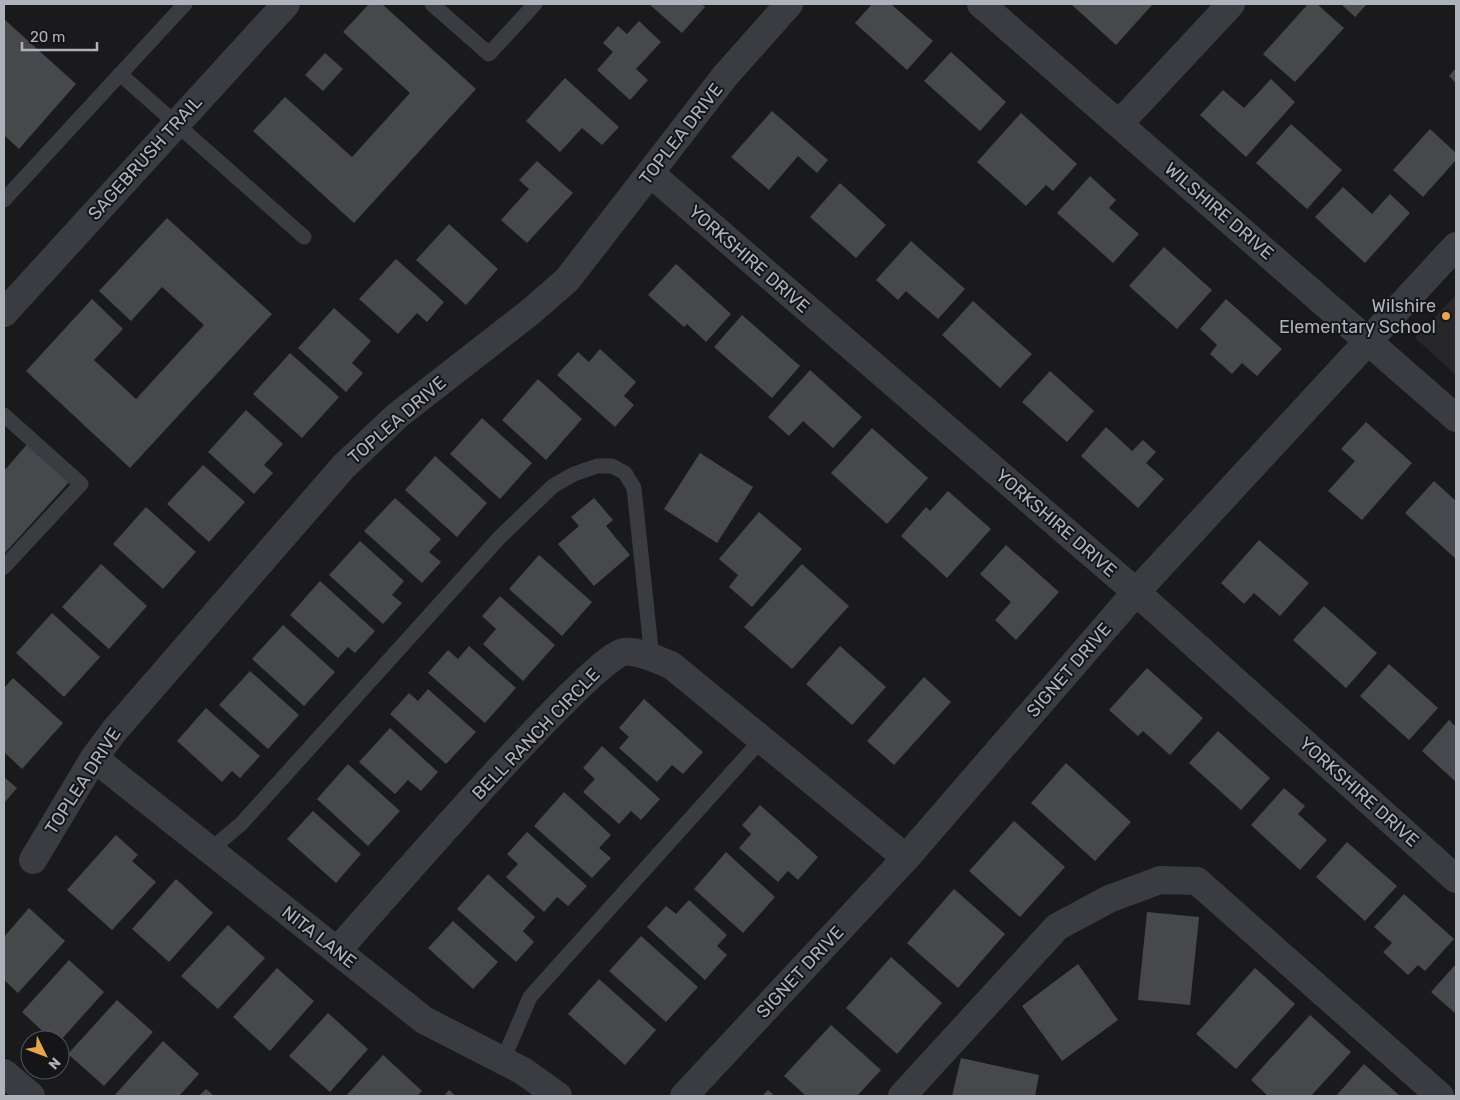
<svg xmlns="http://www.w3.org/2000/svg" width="1460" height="1100" viewBox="0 0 1460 1100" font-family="Rubik,sans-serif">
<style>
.built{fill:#262629}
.building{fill:#47484c}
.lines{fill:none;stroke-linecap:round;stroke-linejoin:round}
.service{stroke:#3b3c41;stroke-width:15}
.minor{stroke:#3b3c41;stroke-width:28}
.tertiary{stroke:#3b3c41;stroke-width:28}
.poi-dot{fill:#e8a646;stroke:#151517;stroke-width:2}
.labels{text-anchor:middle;stroke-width:4;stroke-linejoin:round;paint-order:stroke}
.street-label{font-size:18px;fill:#adb2bb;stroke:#151517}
.poi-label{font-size:18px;fill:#adb2bb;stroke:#151517;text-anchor:end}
</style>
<rect width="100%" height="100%" fill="#1a1a1c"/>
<path class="built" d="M1456 295V375L1415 338Z"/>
<g class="building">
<path d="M369 4H382L476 89 354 223 253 131 285 97 352 157 410 93 343 32Z"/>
<path d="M649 4H701L705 7 682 33Z"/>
<path d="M872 4H891L933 41 907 70 855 23Z"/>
<path d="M1071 4H1153L1116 45Z"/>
<path d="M1308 4H1317L1344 28 1295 82 1263 54Z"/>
<path d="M1341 4H1367L1355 17Z"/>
<path d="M4 19 76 84 19 149 4 135Z"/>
<path d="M639 21 661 42 636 69 648 80 630 100 597 70 613 52 603 43 618 26 627 34Z"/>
<path d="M951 52 1006 102 980 131 924 81Z"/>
<path d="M325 53 343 69 323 91 305 75Z"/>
<path d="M1456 68V83L1449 76Z"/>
<path d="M565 78 619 127 602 145 582 128 560 152 526 121Z"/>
<path d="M1271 79 1295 102 1246 157 1200 115 1223 90 1244 108Z"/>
<path d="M772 111 828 160 817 173 798 156 769 190 731 157Z"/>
<path d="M1021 113 1077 164 1053 191 1046 185 1026 206 977 162Z"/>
<path d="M1291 124 1342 170 1307 209 1256 163Z"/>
<path d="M1430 129 1456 153V160L1423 197 1393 170Z"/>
<path d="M537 161 573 193 527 243 501 220 529 189 519 180Z"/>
<path d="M1090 176 1116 200 1109 208 1139 234 1113 263 1057 213Z"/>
<path d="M840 183 886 225 856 258 810 217Z"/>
<path d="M1343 187 1372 214 1390 194 1410 213 1365 263 1315 217Z"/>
<path d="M167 218 272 314 130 468 26 371 92 299 123 329 94 360 136 399 204 325 162 287 131 321 99 291Z"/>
<path d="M449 224 498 269 466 305 416 260Z"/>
<path d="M911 241 965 289 938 319 906 291 898 300 876 280Z"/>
<path d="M1164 247 1212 290 1177 329 1129 286Z"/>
<path d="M396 259 444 302 427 322 417 313 398 334 359 299Z"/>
<path d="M676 264 731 314 706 342 687 324 684 327 648 295Z"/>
<path d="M1226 299 1282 349 1257 376 1242 363 1232 374 1210 354 1217 345 1200 329Z"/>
<path d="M973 301 1032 354 1000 388 942 335Z"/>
<path d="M334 308 371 341 352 363 363 373 346 392 298 348Z"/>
<path d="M742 315 800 366 772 398 714 347Z"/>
<path d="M600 349 636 382 624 396 634 405 615 427 557 375 578 352 589 362Z"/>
<path d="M290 353 339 397 302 438 253 394Z"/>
<path d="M810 370 862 417 833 448 803 421 789 436 768 417Z"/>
<path d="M1050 371 1094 411 1067 442 1022 402Z"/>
<path d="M538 379 582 419 546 460 502 420Z"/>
<path d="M246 410 283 444 264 465 273 473 254 494 208 452Z"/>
<path d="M482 418 532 463 500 499 450 454Z"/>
<path d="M1366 422 1412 463 1362 520 1328 491 1355 461 1341 449Z"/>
<path d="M1106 427 1132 451 1143 440 1156 452 1146 463 1164 479 1138 508 1081 456Z"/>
<path d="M872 428 928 478 887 524 831 473Z"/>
<path d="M29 442 71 480 4 554V471Z"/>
<path d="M700 453 753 487 717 543 664 509Z"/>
<path d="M435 456 487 503 457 537 405 490Z"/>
<path d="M203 465 245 502 209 542 167 504Z"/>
<path d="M1434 481 1456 501V559L1405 513Z"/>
<path d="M948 491 991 529 947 578 901 536 926 507 930 511Z"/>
<path d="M395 498 441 539 429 552 441 562 422 583 364 531Z"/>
<path d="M594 498 613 520 606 526 630 555 594 586 558 544 579 526 571 517Z"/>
<path d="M146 507 196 552 163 589 113 544Z"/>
<path d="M759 512 802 549 752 607 729 587 738 575 719 559Z"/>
<path d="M1259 540 1309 583 1280 616 1254 593 1244 604 1221 583Z"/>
<path d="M360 541 404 581 392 595 402 603 383 624 329 575Z"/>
<path d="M1006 545 1059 592 1016 640 995 620 1011 602 980 574Z"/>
<path d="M539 555 592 602 562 636 509 589Z"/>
<path d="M101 564 147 606 109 649 62 607Z"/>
<path d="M802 564 849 606 792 669 744 627Z"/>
<path d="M320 581 375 631 355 653 348 647 338 658 290 615Z"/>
<path d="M500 596 555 645 523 681 483 644 496 629 482 616Z"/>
<path d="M1324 606 1377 653 1346 688 1293 640Z"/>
<path d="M52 613 100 657 64 697 16 653Z"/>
<path d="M283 625 335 672 304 706 252 659Z"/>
<path d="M469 646 516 688 485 723 428 673 448 650 458 659Z"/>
<path d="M840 646 886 687 852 725 806 684Z"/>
<path d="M1389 664 1438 708 1409 740 1360 696Z"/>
<path d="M1147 668 1203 718 1170 755 1143 731 1138 736 1109 710Z"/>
<path d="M250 671 299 715 268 749 219 705Z"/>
<path d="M924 677 951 702 894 765 867 741Z"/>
<path d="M13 678 63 723 22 769 4 752V688Z"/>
<path d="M428 689 476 732 446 764 390 714 409 693 418 701Z"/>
<path d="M644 699 703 752 683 774 672 765 657 782 619 748 629 737 619 728Z"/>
<path d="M206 708 260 756 240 778 232 771 222 782 177 741Z"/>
<path d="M1449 720 1456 727V782L1422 751Z"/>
<path d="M390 728 438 772 421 791 408 780 395 794 359 762Z"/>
<path d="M1218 731 1270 778 1241 810 1189 763Z"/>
<path d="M602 746 660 799 641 820 631 811 619 824 583 792 595 779 583 768Z"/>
<path d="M1066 763 1131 822 1095 861 1031 803Z"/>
<path d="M348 764 400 811 368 846 317 799Z"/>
<path d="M4 777 17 788 4 803Z"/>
<path d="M1284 788 1305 806 1298 814 1327 840 1300 870 1251 825Z"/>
<path d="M564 792 611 835 599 848 611 858 592 878 534 826Z"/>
<path d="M760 805 818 857 798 880 788 871 778 882 739 848 751 834 742 825Z"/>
<path d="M313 811 361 854 336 883 287 839Z"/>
<path d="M1014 821 1065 867 1020 917 969 871Z"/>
<path d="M527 832 587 886 568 906 557 897 544 912 506 877 518 864 507 854Z"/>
<path d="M116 835 138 855 132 861 156 882 112 930 67 890Z"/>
<path d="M1347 842 1397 886 1365 921 1316 877Z"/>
<path d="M726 852 775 897 743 933 694 889Z"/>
<path d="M488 874 535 917 523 931 534 942 516 962 457 909Z"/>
<path d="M176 879 213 913 169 962 132 929Z"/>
<path d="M954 889 1005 934 958 988 907 943Z"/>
<path d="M1404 894 1454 939 1425 971 1418 965 1408 975 1383 952 1392 943 1374 927Z"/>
<path d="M689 900 727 935 717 946 727 955 705 980 647 927 666 906 676 914Z"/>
<path d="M29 908 65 941 18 993 4 980V937Z"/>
<path d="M1147 912 1199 917 1190 1005 1138 1000Z"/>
<path d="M453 921 498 962 473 989 428 948Z"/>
<path d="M228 925 265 958 218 1009 181 976Z"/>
<path d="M641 936 698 987 666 1022 609 971Z"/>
<path d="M891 957 942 1003 897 1054 846 1008Z"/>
<path d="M69 960 104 992 60 1041 52 1040 22 1012Z"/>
<path d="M1078 964 1118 1020 1062 1061 1022 1006Z"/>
<path d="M1456 964V1014L1431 992Z"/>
<path d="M277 968 314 1001 270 1051 233 1017Z"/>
<path d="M1255 968 1295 1004 1236 1069 1196 1034Z"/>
<path d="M599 979 656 1030 625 1065 568 1014Z"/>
<path d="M117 1000 153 1032 104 1086 68 1054Z"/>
<path d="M328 1013 368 1049 330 1092 289 1056Z"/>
<path d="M1310 1015 1351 1052 1311 1096H1268L1251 1080Z"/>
<path d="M831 1025 881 1070 857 1096H806L784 1076Z"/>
<path d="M163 1041 199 1074 179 1096H114Z"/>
<path d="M383 1055 422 1091 417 1096H346Z"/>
<path d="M961 1058 1039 1075 1035 1096H952Z"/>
<path d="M1364 1064 1400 1096H1336Z"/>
<path d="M206 1089 214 1096H199Z"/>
<path d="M449 1090 456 1096H444Z"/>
<path d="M768 1090 775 1096H762Z"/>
</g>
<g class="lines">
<g class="service">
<path d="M432 4 489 54 535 4"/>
<path d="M120 74 304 237"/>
<path d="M4 200 185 4"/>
<path d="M4 415 81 484 4 567"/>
<path d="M210 850 241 824 500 537 553 486 574 474 597 466H612L625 473 634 488 652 658"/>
<path d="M503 1060 530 997 762 739"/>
</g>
<g class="minor">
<path d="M1119 124 1231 4"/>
<path d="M650 173 1136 592 1456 879"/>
<path d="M4 313 286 4"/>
<path d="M94 758 424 1020 523 1071 558 1096"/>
<path d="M33 860 94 758 114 731 344 466 398 415 529 313 567 280 725 76 789 4"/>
<path d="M337 951C372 912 594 654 624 652 639 650 657 660 671 665L906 858"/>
<path d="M4 1073 31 1096"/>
<path d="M902 1096 1057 927 1109 899 1160 880 1197 881 1440 1096"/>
</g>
<g class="tertiary">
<path d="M981 4 1456 418"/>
<path d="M684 1096 906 858 1136 592 1456 246"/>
</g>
</g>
<circle class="poi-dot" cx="1446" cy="316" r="5"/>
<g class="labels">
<g class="street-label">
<text transform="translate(681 134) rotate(-52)" y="6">TOPLEA DRIVE</text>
<text transform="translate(145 158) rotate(-48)" y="6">SAGEBRUSH TRAIL</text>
<text transform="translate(1219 211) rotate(41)" y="6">WILSHIRE DRIVE</text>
<text transform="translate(749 259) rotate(41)" y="6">YORKSHIRE DRIVE</text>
<text transform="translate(397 420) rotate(-41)" y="6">TOPLEA DRIVE</text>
<text transform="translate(1056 523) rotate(41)" y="6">YORKSHIRE DRIVE</text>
<text transform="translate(1069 670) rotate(-49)" y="6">SIGNET DRIVE</text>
<text transform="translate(536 734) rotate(-46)" y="6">BELL RANCH CIRCLE</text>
<text transform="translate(83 781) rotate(-57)" y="6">TOPLEA DRIVE</text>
<text transform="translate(1359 792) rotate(42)" y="6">YORKSHIRE DRIVE</text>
<text transform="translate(319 937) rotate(38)" y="6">NITA LANE</text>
<text transform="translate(800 972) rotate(-47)" y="6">SIGNET DRIVE</text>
</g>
<g class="poi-label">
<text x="1436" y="312">Wilshire<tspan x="1436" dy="21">Elementary School</tspan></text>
</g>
</g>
<rect width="1460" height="1100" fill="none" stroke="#adb2bb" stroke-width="10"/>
<g transform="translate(45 1055) rotate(132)"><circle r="24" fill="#151517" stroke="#525459"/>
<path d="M0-4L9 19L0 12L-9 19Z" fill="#e8a646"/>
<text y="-8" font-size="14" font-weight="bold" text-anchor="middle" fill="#adb2bb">N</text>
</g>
<path d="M22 42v8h75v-8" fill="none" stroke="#adb2bb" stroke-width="2.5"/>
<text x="30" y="42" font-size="15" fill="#adb2bb" stroke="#151517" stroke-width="4" paint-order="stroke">20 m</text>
</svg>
